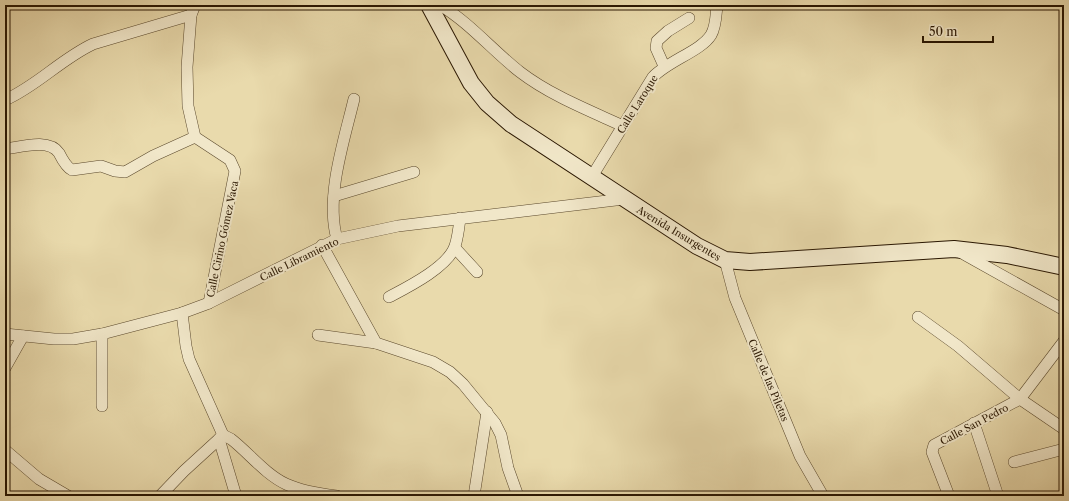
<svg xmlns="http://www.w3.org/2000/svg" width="1069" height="501" viewBox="0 0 1069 501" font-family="'Libre Caslon Text',serif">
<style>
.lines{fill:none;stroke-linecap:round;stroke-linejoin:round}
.street-casing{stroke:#5a482c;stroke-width:12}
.secondary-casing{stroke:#2a1702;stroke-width:18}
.street{stroke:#f1e7c9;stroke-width:11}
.secondary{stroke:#f1e7c9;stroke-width:16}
.labels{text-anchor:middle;stroke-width:4;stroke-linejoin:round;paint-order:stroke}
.street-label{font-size:10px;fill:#2a1702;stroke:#f1e7c9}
</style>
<rect width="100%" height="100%" fill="#e9daac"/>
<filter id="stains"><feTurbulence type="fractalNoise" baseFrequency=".005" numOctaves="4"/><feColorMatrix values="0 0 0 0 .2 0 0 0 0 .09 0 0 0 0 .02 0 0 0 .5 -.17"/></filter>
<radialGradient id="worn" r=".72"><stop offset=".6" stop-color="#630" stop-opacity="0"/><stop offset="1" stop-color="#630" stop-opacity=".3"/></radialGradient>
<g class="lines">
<defs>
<g id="street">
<path d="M195 5 191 15 187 67 188 106 195 137 230 160 235 171 209 303"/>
<path d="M440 5C470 23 492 50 520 72 550 95 588 110 623 126"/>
<path d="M664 66 656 48 657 41 668 31 689 18"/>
<path d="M5 100C37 86 61 59 93 44L191 15"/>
<path d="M5 149C21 147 49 138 59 153 62 159 66 167 72 170L101 166 115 171 125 172 153 156 195 137"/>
<path d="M591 178 653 77C668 61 701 51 711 35 716 27 716 15 717 5"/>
<path d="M334 196 414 172"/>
<path d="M337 239C325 197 344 141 354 99"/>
<path d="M322 245 376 343 433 362 450 372 463 384 495 423 501 435 508 468 518 496"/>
<path d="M455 248 477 272"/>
<path d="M960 252 1064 310"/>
<path d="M725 260 735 298 800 456 823 496"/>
<path d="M389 297C408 287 448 267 455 246 458 237 459 227 460 218"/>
<path d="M182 313 186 346 189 359 223 435 231 439C249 453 265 474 286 484 301 491 320 494 337 496"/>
<path d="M918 317 958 346 1020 399 1064 429"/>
<path d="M5 334 54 339H73L102 334 182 313 209 303 337 239 398 226 624 199"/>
<path d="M102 334V406"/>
<path d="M318 335 376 343"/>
<path d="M5 368 23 336"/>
<path d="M974 423 998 496"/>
<path d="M223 435 219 439 236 496"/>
<path d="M5 450 39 479 68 496"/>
<path d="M1014 462 1064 449"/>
<path d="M160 496 184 471 219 439"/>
<path d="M474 496 487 412"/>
<path d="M949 496 932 452 934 445 1020 399 1064 341"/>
</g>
<path id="secondary" d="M429 5 471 83 487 103 511 124 697 246 725 260 750 262 954 249 1007 255 1064 267"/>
</defs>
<use href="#street" class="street-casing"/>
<use href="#secondary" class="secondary-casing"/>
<use href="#street" class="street"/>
<use href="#secondary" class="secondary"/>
</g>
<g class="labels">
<g class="street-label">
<text transform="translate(637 104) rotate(-58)" y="4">Calle Laroque</text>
<text transform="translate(679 233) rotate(31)" y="4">Avenida Insurgentes</text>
<text transform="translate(222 239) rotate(-78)" y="4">Calle Cirino Gómez Vaca</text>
<text transform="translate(299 259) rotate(-26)" y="4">Calle Libramiento</text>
<text transform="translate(769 380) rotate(67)" y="4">Calle de las Piletas</text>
<text transform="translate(974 424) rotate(-28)" y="4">Calle San Pedro</text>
</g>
</g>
<rect width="1069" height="501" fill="none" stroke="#e9daac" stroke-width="20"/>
<rect x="6" y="6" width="1057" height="489" fill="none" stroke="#2a1702" stroke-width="2"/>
<rect x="10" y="10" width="1049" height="481" fill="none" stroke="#2a1702"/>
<path d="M923 36v6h70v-6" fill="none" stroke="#2a1702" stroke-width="2"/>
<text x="929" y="36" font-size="12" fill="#2a1702" stroke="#f1e7c9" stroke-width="3" paint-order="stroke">50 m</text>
<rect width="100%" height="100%" filter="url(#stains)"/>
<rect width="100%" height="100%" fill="url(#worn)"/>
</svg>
